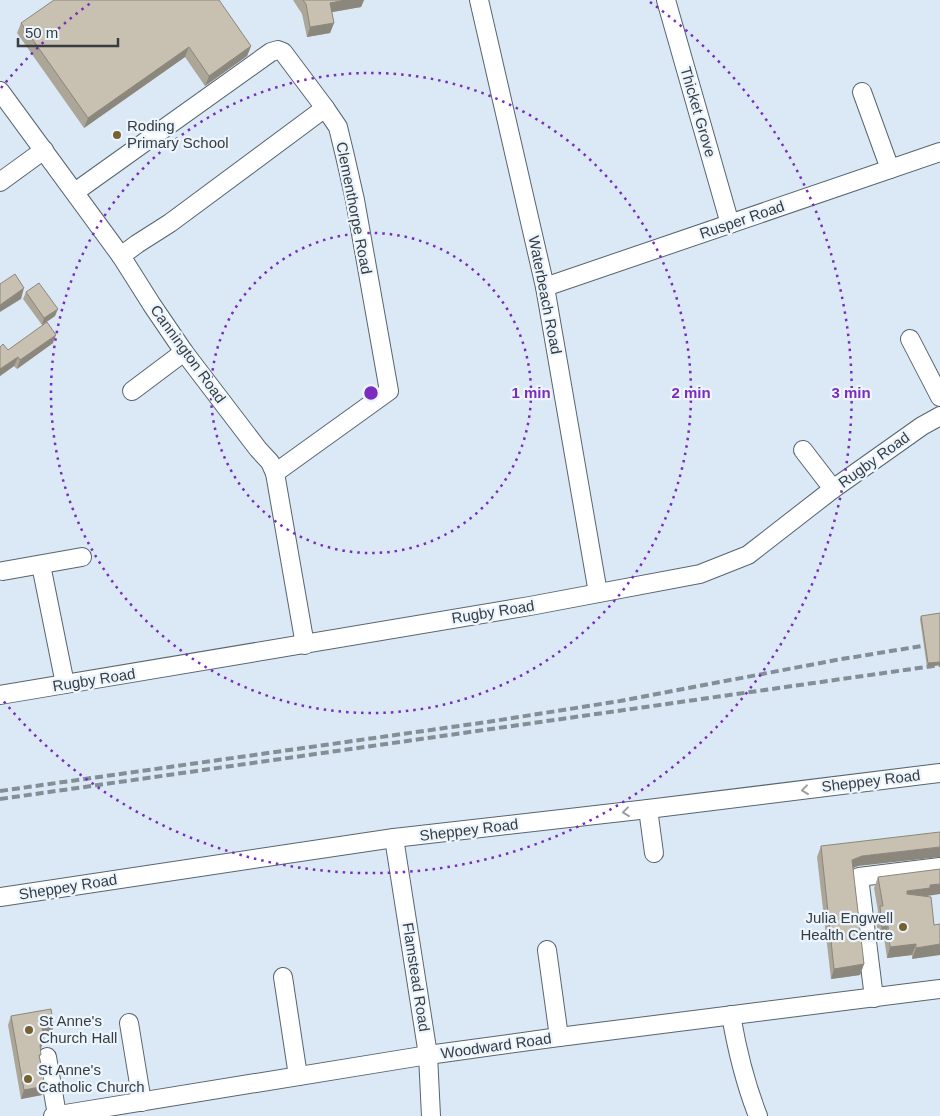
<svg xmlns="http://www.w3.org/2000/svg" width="940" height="1116" viewBox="0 0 940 1116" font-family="Helvetica,sans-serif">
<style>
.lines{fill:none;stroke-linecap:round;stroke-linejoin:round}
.minor-casing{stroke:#57656f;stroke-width:20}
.minor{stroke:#fff;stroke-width:18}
.rail{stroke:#848e96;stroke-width:4;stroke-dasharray:8 4;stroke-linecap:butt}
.wall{fill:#aca698}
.shaded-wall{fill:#8c877c}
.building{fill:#c8c1b1;stroke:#8c877c}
.oneway{stroke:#9b9ea0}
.ring{fill:none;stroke:#7b2cbf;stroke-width:2.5;stroke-dasharray:2.5 5}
.poi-dot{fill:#766130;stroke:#ecf5fd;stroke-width:2}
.labels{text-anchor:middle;stroke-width:4.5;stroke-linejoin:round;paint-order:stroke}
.street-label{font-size:15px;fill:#373d41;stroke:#ecf5fd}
.poi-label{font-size:15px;fill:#373d41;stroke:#ecf5fd;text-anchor:start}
.centre{fill:#7b2cbf;stroke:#ecf5fd;stroke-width:2.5}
.ring-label{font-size:15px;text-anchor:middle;font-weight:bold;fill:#7b2cbf;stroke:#ecf5fd;stroke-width:4.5;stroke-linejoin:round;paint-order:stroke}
</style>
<rect width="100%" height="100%" fill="#dae9f5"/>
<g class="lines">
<defs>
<g id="minor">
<path d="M479 0 545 287 598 593"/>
<path d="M666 0 730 224"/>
<path d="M0 91 121 256 152 305 184 352 258 449 270 462 275 473 305 645"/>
<path d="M862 92 890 169"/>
<path d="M0 182 44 150"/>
<path d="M75 192 271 52 278 50 283 52 325 108"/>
<path d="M121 256 137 244 170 223 325 108 338 127 345 156 355 200 389 391 275 473"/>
<path d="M545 287 940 152"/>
<path d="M910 339 940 397"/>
<path d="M132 391 184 352"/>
<path d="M803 450 833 489"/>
<path d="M41 565 65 684"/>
<path d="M3 571 82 557"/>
<path d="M0 695 530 606 700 574 748 555 833 489 922 426 940 416"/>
<path d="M648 809 654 853"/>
<path d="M394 838 428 1055 431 1116"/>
<path d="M0 897 394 838 648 809 940 773"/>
<path d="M547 950 559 1037"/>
<path d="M283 977 298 1076"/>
<path d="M874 998 859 877 940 867"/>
<path d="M731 1015C737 1050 745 1083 758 1116"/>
<path d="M129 1023 142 1102"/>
<path d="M47 1057 57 1115"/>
<path d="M53 1116 428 1055 559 1037 940 989"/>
</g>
</defs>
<use href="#minor" class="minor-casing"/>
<use href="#minor" class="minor"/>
<g class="rail">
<path d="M0 791 487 722 620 701 836 660 940 643"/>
<path d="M0 799 940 665"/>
</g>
</g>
<g class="wall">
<path d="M293 0H364L361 7 332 12 334 23 330 33 307 37 302 14Z"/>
<path d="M21 23 251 46 247 56 205 86 185 57 84 128 17 33Z"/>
<path d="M26 292 55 316 42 325 23 299Z"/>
<path d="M53 343 17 369 14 366 0 376V347L8 350Z"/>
<path d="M921 616 940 665 927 667 920 619Z"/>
<path d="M821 846 858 866 853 868 864 964 860 975 831 979 817 857Z"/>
<path d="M878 877 927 896 934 925 912 959V955L887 958 884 937H878L876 917 878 911 874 888Z"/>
<path d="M11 1016 54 1026 50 1035 44 1036 41 1048 40 1050V1058L45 1086 42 1095 21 1099 8 1025Z"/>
</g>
<g class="shaded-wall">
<path d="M345 0H364L361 7 327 13 330 3Z"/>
<path d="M334 23 330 33 307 37 310 27Z"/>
<path d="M251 46 247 56 205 86 209 76Z"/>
<path d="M189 47 185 57 84 128 88 118Z"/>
<path d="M24 288 21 299 0 312V305Z"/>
<path d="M58 309 55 316 42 325 44 318Z"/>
<path d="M56 335 53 343 17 369 20 360Z"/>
<path d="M18 357 14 366 0 376V369Z"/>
<path d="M940 662V665L927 667 928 663Z"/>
<path d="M940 847V857L858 866 848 870 852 860 862 856Z"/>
<path d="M940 884V894L927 896 926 898 903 902 907 891 930 885Z"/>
<path d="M888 926 884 937H878L882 927Z"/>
<path d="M916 944 912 955 887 958 890 947Z"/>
<path d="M940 944V955L912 959 916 948Z"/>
<path d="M864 964 860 975 831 979 834 969Z"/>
<path d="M54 1026 50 1035 39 1036 42 1028Z"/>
<path d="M44 1040 41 1048 37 1054 40 1045Z"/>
<path d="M45 1086 42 1095 21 1099 24 1090Z"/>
</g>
<g class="building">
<path d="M54 0H219L251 46 209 76 189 47 88 118 21 23Z"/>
<path d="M303 0H345L330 3 334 23 310 27 306 4Z"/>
<path d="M15 274 24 288 0 305V284Z"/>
<path d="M39 283 58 309 44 318 26 292Z"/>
<path d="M47 322 56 335 20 360 18 357 0 369V347L3 344 8 350Z"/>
<path d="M940 613V662L928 663 921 616Z"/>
<path d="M940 832V847L862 856 852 860 864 964 834 969 821 846Z"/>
<path d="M940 869V884L930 885V888L907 891V894L931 897 934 925 940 924V944L916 948V944L890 947 888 926 882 927 880 906H883L878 877Z"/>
<path d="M51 1009 54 1026 42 1028 44 1040 40 1045 41 1055H39L45 1086 24 1090 11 1016Z"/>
</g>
<defs><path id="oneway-chevron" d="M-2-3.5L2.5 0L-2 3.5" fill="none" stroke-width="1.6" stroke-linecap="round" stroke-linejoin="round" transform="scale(1.25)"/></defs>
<g class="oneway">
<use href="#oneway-chevron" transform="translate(805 790) rotate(173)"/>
<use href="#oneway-chevron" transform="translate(626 812) rotate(173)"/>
</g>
<g class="ring">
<circle cx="371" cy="393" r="160"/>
<circle cx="371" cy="393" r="320"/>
<path d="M1 88A480 480 0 0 1 92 2M650 2A480 480 0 1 1 1 698"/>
</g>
<g class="poi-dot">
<circle cx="117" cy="135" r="5"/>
<circle cx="903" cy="927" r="5"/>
<circle cx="29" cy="1030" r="5"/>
<circle cx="28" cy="1079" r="5"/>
</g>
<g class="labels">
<g class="street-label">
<text transform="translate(698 112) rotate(74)" y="5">Thicket Grove</text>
<text transform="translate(354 208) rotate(79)" y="5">Clementhorpe Road</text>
<text transform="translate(742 220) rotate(-19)" y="5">Rusper Road</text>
<text transform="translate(545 295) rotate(79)" y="5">Waterbeach Road</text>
<text transform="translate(188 354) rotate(54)" y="5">Cannington Road</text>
<text transform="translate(874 460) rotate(-36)" y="5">Rugby Road</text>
<text transform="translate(493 612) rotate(-9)" y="5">Rugby Road</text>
<text transform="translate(94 680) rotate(-9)" y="5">Rugby Road</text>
<text transform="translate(871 781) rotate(-7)" y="5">Sheppey Road</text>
<text transform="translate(469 830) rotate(-7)" y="5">Sheppey Road</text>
<text transform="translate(68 887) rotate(-9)" y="5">Sheppey Road</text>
<text transform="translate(416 977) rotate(81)" y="5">Flamstead Road</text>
<text transform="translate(496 1046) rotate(-8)" y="5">Woodward Road</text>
</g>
<g class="poi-label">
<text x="127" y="131">Roding<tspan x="127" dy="17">Primary School</tspan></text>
<text x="893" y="923" text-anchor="end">Julia Engwell<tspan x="893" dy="17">Health Centre</tspan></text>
<text x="39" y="1026">St Anne's<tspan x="39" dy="17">Church Hall</tspan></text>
<text x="38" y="1075">St Anne's<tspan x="38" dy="17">Catholic Church</tspan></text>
</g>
</g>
<circle cx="371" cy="393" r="8" class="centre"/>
<g class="ring-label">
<text x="531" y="398">1 min</text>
<text x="691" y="398">2 min</text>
<text x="851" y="398">3 min</text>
</g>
<path d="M18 38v8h100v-8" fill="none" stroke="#373d41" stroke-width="2.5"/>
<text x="25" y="38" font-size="15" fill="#373d41" stroke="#ecf5fd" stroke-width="4" paint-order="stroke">50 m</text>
</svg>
